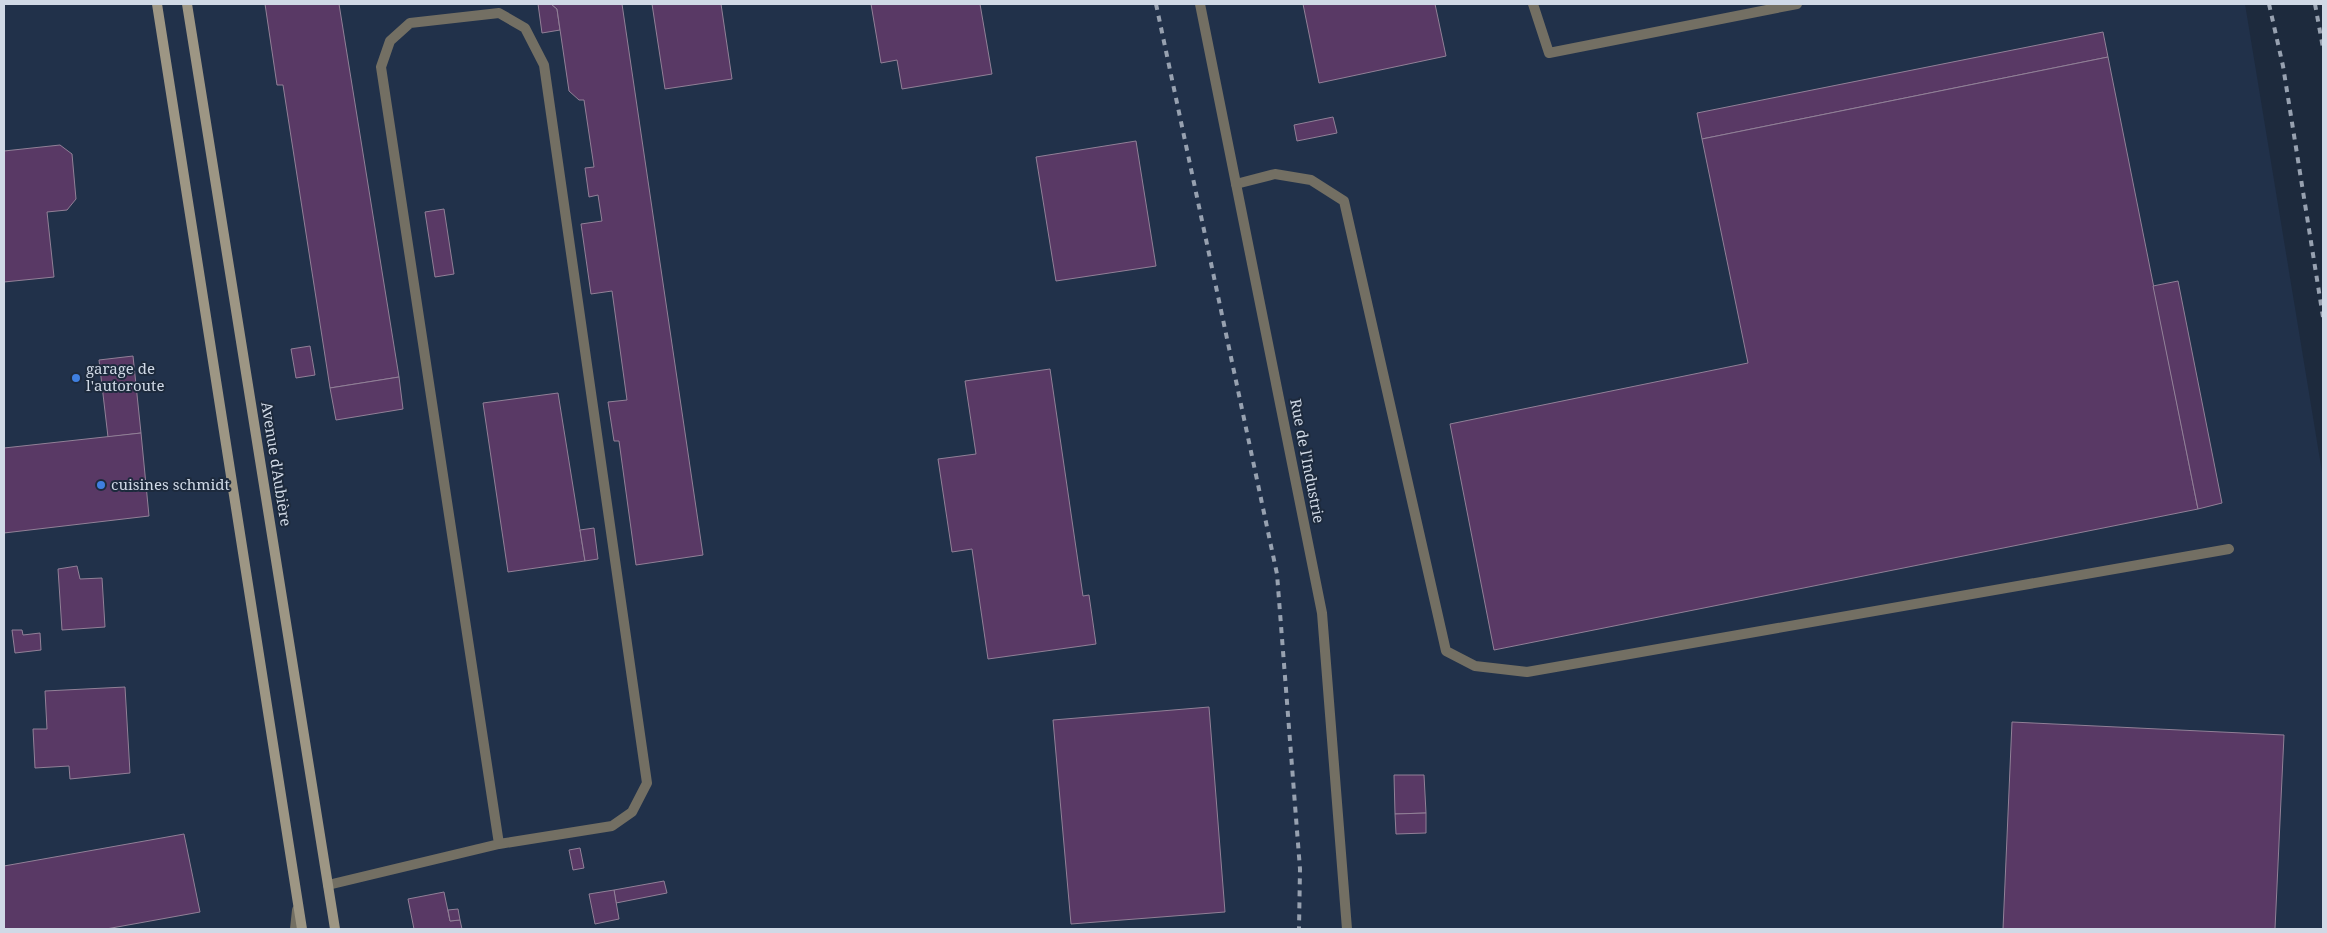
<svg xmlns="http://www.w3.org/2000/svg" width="2327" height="933" viewBox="0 0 2327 933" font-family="'Noto Serif',serif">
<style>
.built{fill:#21314a}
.building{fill:#593965;stroke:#918097}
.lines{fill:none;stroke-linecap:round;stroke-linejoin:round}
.service{stroke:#736f63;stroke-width:10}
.minor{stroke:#736f63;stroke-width:10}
.secondary{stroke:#9d9684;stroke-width:10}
.rail{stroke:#97a1b0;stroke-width:4;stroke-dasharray:6 6;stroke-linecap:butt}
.shop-dot{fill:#3f7fe0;stroke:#1d2a3d;stroke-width:2}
.labels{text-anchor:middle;stroke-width:4;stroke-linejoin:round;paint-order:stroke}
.poi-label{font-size:15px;fill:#d0d9e6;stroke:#1d2a3d;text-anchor:start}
.street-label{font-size:15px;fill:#d0d9e6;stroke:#1d2a3d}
</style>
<rect width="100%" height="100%" fill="#1d2a3d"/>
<path class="built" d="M4 4H2245L2323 478V929H4Z"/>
<g class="building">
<path d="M265 4H339L399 377 330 388 283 85H277Z"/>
<path d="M538 4H551L557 9 560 30 542 33Z"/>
<path d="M551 4H622L703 555 636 565 619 441H614L608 402 627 400 612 291 591 294 581 224 602 221 598 195 589 197 585 168 594 167 584 100H579L569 91 557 9Z"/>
<path d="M652 4H721L732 79 665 89Z"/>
<path d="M871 4H980L992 74 902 89 897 60 881 63Z"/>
<path d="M1303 4H1435L1446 56 1319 83Z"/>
<path d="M2103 32 2108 57 1702 139 1697 113Z"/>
<path d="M2108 57 2198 509 1494 650 1450 424 1748 363 1702 139Z"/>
<path d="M1333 117 1337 133 1297 141 1294 125Z"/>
<path d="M1136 141 1156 266 1056 281 1036 157Z"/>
<path d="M60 145 72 154 76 199 67 210 47 212 54 277 4 282V151Z"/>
<path d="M444 209 454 274 435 277 425 212Z"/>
<path d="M2178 281 2222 503 2198 509 2153 286Z"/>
<path d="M310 346 315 375 296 378 291 349Z"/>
<path d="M133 356 141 433 108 437 99 360Z"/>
<path d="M1050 369 1083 596 1089 595 1096 644 988 659 972 549 952 552 938 459 976 454 965 381Z"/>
<path d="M399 377 403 409 336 420 330 388Z"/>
<path d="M558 393 585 561 508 572 483 403Z"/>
<path d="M141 433 149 516 4 533V448Z"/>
<path d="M594 528 598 559 585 561 580 530Z"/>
<path d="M77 566 80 579 102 578 105 627 62 630 58 569Z"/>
<path d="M12 630H22L23 635 40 633 41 650 15 653Z"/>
<path d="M125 687 130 773 70 779 69 766 35 768 33 729H47L45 691Z"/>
<path d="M1209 707 1225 912 1071 924 1053 720Z"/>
<path d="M2012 722 2284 735 2275 929H2003Z"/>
<path d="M1394 775H1424L1426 813 1395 814Z"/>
<path d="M1426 813V833L1396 834 1395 814Z"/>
<path d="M184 834 200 912 106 929H4V866Z"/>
<path d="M580 848 584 868 573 870 569 850Z"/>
<path d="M664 881 667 893 616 903 614 890Z"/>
<path d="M614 890 619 919 595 924 589 894Z"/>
<path d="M444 892 450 921 460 920 462 929H414L408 899Z"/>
<path d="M458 909 460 920 450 921 448 910Z"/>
</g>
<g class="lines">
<g class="service">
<path d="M1533 4 1549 53 1797 4"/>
<path d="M1236 184 1275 174 1311 180 1344 201 1446 651 1475 666 1527 672 2229 549"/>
<path d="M328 885 499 844 381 67 390 41 410 23 499 13 525 28 544 65 647 783 632 812 612 826 499 844"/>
</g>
<g class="minor">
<path d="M1200 4 1322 613 1347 929"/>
<path d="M295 929 297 910"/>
</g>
<g class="secondary">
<path d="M157 4 302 929"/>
<path d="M187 4 335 929"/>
</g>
<g class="rail">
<path d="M1156 4 1277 574 1300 869 1299 929"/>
<path d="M2269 4 2283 66 2323 317"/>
<path d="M2315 4 2323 48"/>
</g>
</g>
<g class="shop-dot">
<circle cx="76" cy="378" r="5"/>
<circle cx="101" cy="485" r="5"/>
</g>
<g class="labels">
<g class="poi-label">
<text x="86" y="374">garage de<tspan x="86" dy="17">l'autoroute</tspan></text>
<text x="111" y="490">cuisines schmidt</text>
</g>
<g class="street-label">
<text transform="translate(1307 461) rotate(79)" y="5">Rue de l'Industrie</text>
<text transform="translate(276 464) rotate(81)" y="5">Avenue d'Aubière</text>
</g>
</g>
<rect width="2327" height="933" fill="none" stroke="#d0d9e6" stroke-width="10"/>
</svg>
